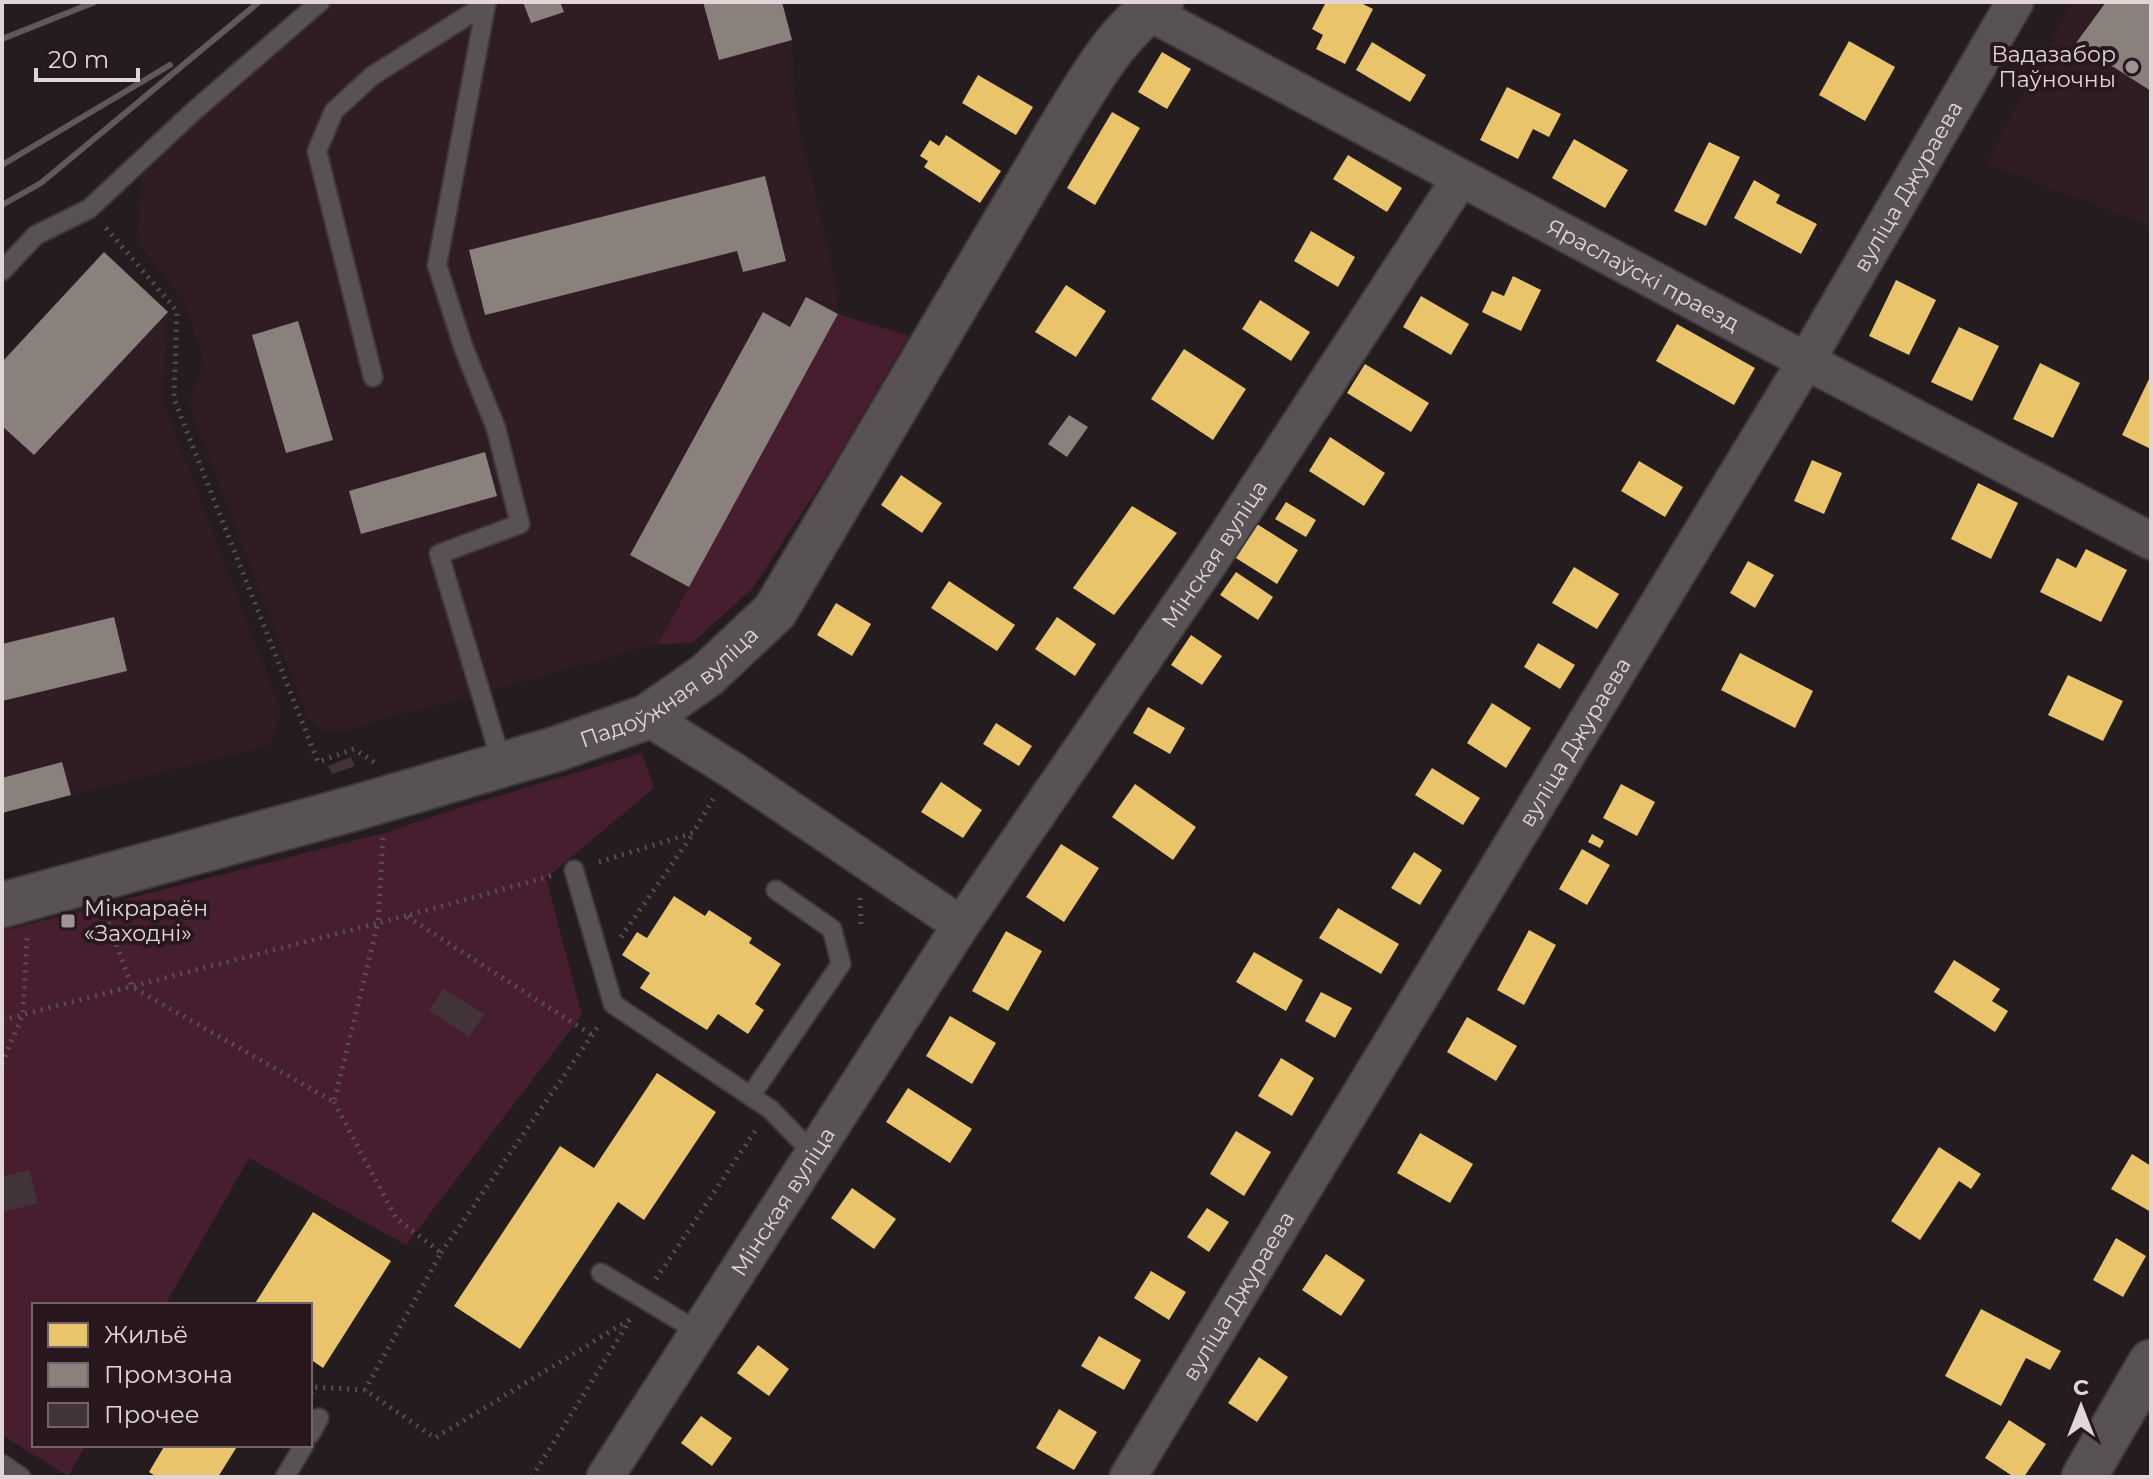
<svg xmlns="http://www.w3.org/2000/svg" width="2153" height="1479" viewBox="0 0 2153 1479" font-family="Montserrat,sans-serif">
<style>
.built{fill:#301c23}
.green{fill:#471e2f}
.homes{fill:#e9c46a}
.industry{fill:#8a817c}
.building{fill:#423339}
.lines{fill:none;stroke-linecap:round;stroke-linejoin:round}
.service-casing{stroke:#3f383a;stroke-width:22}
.minor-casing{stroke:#3f383a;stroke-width:40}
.tertiary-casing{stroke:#3f383a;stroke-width:48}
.secondary-casing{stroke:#3f383a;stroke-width:48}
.path{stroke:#565052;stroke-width:5;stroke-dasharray:2 6;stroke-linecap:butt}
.service{stroke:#595254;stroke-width:18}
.minor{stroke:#595254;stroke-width:36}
.tertiary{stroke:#595254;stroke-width:44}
.secondary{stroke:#595254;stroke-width:44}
.rail{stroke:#60585a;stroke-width:6}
.poi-dot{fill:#9f9497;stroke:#28181e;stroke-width:3}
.labels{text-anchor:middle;stroke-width:8;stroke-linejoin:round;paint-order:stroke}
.poi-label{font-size:22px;fill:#e1d5d8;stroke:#28181e;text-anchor:end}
.street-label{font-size:22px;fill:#e1d5d8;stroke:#28181e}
</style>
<rect width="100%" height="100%" fill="#241c1f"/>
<g class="built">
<path d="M334 2H782L792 40 795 108 836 283 838 314 658 644 339 732 321 730 307 716 188 402 204 361 184 302 137 241 142 169Z"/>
<path d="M2072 2H2151V226L1986 164Z"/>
<path d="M104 252 168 312 163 401 281 711 270 745 2 813V362Z"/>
</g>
<g class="green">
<path d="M838 314 909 336 828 473 752 589 692 643 658 644Z"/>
<path d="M642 753 654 788 546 878 582 1015 406 1245 249 1158 165 1305H34V1445H86L68 1476 2 1435V931L384 833 465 806Z"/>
</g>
<g class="homes">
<path d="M1326 2H1359L1373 9 1345 64 1316 49 1323 35 1312 29Z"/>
<path d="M1849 41 1895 67 1865 121 1819 95Z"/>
<path d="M1372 42 1426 75 1410 102 1356 70Z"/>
<path d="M1162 52 1191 69 1167 109 1138 92Z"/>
<path d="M978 75 1033 107 1016 135 962 103Z"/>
<path d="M1507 87 1561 114 1549 137 1533 129 1518 159 1480 140Z"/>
<path d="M1112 112 1140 128 1095 205 1067 188Z"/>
<path d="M946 135 1001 171 980 203 924 167 928 161 920 156 930 140 939 146Z"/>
<path d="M1574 139 1628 170 1605 208 1552 178Z"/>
<path d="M1709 142 1740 157 1706 226 1674 211Z"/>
<path d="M1348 155 1402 188 1387 212 1333 179Z"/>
<path d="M1754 180 1780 195 1776 203 1817 224 1801 254 1734 218Z"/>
<path d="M1311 231 1355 257 1338 287 1294 261Z"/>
<path d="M1513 276 1541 290 1521 331 1482 312 1492 291 1504 296Z"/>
<path d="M1896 280 1936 300 1909 355 1869 336Z"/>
<path d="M1066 285 1106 311 1076 357 1035 332Z"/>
<path d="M1421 296 1469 324 1451 355 1403 327Z"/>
<path d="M1260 300 1310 332 1291 361 1242 329Z"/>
<path d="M1677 324 1755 368 1734 405 1656 361Z"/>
<path d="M1959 327 1999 346 1972 401 1931 382Z"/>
<path d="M1184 349 1246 389 1213 440 1151 399Z"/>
<path d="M2040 363 2080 383 2053 438 2013 419Z"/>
<path d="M1365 364 1429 403 1411 432 1347 393Z"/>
<path d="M2151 375V449L2122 435Z"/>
<path d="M1330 437 1385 473 1364 506 1309 471Z"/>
<path d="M1812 460 1842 473 1824 514 1794 501Z"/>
<path d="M1639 461 1683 487 1665 517 1621 491Z"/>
<path d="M901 475 942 503 922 533 881 505Z"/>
<path d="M1978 483 2018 503 1991 559 1951 539Z"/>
<path d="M1286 502 1316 520 1306 537 1275 519Z"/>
<path d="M1132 506 1177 533 1114 615 1073 588Z"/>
<path d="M1252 521 1298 550 1277 584 1231 555Z"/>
<path d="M2086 549 2127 570 2101 622 2040 592 2057 558 2076 568Z"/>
<path d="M1748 561 1774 575 1755 608 1730 593Z"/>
<path d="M1574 567 1619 594 1597 629 1552 603Z"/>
<path d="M1236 572 1273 597 1258 620 1220 595Z"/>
<path d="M949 581 1015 625 997 651 931 608Z"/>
<path d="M836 603 871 624 852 656 817 635Z"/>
<path d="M1057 617 1096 644 1075 676 1035 649Z"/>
<path d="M1191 635 1222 656 1202 685 1171 665Z"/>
<path d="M1538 643 1575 665 1560 689 1524 667Z"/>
<path d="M1740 653 1813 691 1795 728 1721 690Z"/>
<path d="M2068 675 2123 701 2103 741 2048 715Z"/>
<path d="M1492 703 1531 728 1506 768 1467 743Z"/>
<path d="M1148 707 1185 728 1170 754 1133 733Z"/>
<path d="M996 723 1032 746 1019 766 983 744Z"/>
<path d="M1432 768 1480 798 1463 825 1415 795Z"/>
<path d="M941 782 982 810 963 838 921 812Z"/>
<path d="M1135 784 1196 827 1173 860 1112 817Z"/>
<path d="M1621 784 1655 802 1637 836 1603 818Z"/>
<path d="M1592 834 1604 841 1600 848 1588 842Z"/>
<path d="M1061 844 1099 868 1064 922 1026 897Z"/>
<path d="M1582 849 1610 865 1587 905 1559 889Z"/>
<path d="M1414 852 1442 870 1420 905 1391 888Z"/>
<path d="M674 896 705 916 709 910 752 938 749 943 781 964 755 1004 764 1010 748 1034 718 1014 707 1030 640 988 650 973 622 955 637 932 647 938Z"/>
<path d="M1338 908 1399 944 1381 974 1319 938Z"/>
<path d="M1529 930 1556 945 1524 1005 1497 990Z"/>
<path d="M1006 931 1042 951 1008 1011 972 991Z"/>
<path d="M1254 952 1303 980 1286 1011 1236 982Z"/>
<path d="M1954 960 2000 989 1992 1001 2008 1011 1995 1032 1934 992Z"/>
<path d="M1321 992 1352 1008 1335 1038 1305 1021Z"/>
<path d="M950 1016 996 1043 972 1084 926 1056Z"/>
<path d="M1467 1017 1517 1046 1496 1081 1447 1052Z"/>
<path d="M1281 1058 1314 1078 1292 1116 1258 1096Z"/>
<path d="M657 1073 716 1112 644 1220 618 1202 520 1349 454 1306 560 1146 594 1168Z"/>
<path d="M908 1088 972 1129 950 1163 886 1122Z"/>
<path d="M1236 1131 1271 1152 1244 1196 1210 1174Z"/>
<path d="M1420 1133 1473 1164 1450 1203 1397 1173Z"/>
<path d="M1939 1147 1981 1174 1971 1189 1959 1181 1920 1240 1891 1221Z"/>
<path d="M2132 1154 2151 1166V1212L2111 1189Z"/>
<path d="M852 1188 896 1219 874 1249 831 1218Z"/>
<path d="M1207 1208 1229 1222 1209 1252 1187 1237Z"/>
<path d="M313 1212 391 1261 323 1368 310 1359V1305H254Z"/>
<path d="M2116 1238 2146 1256 2123 1297 2093 1280Z"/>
<path d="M1326 1254 1365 1280 1341 1316 1302 1290Z"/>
<path d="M1151 1271 1186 1292 1169 1320 1134 1298Z"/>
<path d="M1981 1309 2061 1351 2050 1370 2026 1358 2001 1406 1945 1376Z"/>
<path d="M1099 1336 1141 1360 1124 1390 1081 1366Z"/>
<path d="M758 1345 789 1369 769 1396 737 1373Z"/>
<path d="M1259 1357 1288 1377 1257 1422 1228 1403Z"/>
<path d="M1059 1409 1097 1432 1074 1470 1036 1448Z"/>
<path d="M701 1416 732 1438 712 1466 681 1443Z"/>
<path d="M2009 1420 2046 1444 2024 1477H2014L1985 1458Z"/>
<path d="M165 1445H238L218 1477H157L149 1472Z"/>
</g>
<g class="industry">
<path d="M523 2H560L564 12 531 23Z"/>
<path d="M703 2H782L792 40 719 60Z"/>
<path d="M2106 2H2146L2151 5V91L2076 43Z"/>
<path d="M765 176 786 261 743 272 737 251 485 315 469 250Z"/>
<path d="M104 252 168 312 34 455 2 426V362Z"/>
<path d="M806 297 838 314 689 587 630 555 763 312 790 327Z"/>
<path d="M298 321 333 440 286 453 252 335Z"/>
<path d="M1069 415 1088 427 1067 457 1048 444Z"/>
<path d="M485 452 497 496 361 534 349 491Z"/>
<path d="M114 617 127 671 2 701V644Z"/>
<path d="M62 762 71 795 2 813V778Z"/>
</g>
<g class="building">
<path d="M351 757 355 766 332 774 328 766Z"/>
<path d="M443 989 484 1014 469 1037 429 1011Z"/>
<path d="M29 1170 38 1203 2 1212V1177Z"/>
</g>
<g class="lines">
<defs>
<g id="service">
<path d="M486 4 437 265 464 349 496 428 520 524 439 554 502 764"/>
<path d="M2 271 36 235 89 209 195 110 320 2"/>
<path d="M373 377 317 151 334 111 372 76 486 4V2"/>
<path d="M574 870 613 1004 770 1109 813 1153"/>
<path d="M751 1095 841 964 832 929 776 890"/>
<path d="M601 1273 699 1332"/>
<path d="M310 1434 319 1418"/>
<path d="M2 1464 21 1477"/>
<path d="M285 1477 304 1445"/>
</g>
<g id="minor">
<path id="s1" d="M1147 11 1806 361 2151 541"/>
<path d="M647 717 732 770 961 925"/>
<path id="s2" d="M605 1477 961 925 1207 566 1460 179"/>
<path id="s3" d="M1128 1477 1806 361 2015 2"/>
</g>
<path id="tertiary" d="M2084 1477 2151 1362"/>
<g id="secondary">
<path id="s4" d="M2 905 351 809 556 749 647 717 707 675 775 611 1066 119C1093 76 1118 30 1161 2"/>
</g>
</defs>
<use href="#service" class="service-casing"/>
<use href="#minor" class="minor-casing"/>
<use href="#tertiary" class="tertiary-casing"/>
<use href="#secondary" class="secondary-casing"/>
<g class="path">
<path d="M106 228 177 311 174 399 318 762 354 749 374 762"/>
<path d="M383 838 378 923 406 916"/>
<path d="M599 862 693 833 713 799"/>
<path d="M551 876 406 916 592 1035"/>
<path d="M860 898 861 924"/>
<path d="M621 937 693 834"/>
<path d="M2 1020 378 923 334 1102 132 987 105 914"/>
<path d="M2 1064 23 1014 27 935"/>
<path d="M334 1102 396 1218 441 1253 365 1390"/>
<path d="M441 1253 599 1025"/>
<path d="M656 1279 755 1131"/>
<path d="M311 1393 314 1387 365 1390 435 1438 629 1320"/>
<path d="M532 1477 630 1320"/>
</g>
<use href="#service" class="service"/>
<use href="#minor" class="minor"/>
<use href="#tertiary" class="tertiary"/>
<use href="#secondary" class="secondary"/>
<g class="rail">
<path d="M2 39 95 2"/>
<path d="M2 165 170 65"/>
<path d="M2 205 41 183 259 2"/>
</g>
</g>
<g class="poi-dot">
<circle cx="2132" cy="67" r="8"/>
<rect x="60" y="913" width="16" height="16" rx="4"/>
</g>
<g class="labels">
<g class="poi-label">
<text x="2116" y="62">Вадазабор<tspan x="2116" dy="25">Паўночны</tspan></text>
<text x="84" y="916" text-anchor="start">Мікрараён<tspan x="84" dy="25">«Заходні»</tspan></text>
</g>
<g class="street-label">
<text dy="8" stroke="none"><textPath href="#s3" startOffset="1508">вуліца Джураева</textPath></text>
<text dy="8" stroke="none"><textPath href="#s1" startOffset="562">Яраслаўскі праезд</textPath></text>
<text dy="8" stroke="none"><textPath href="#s2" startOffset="1106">Мінская вуліца</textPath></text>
<text dy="8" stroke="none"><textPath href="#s4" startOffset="706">Падоўжная вуліца</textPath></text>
<text dy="8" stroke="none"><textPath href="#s3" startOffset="860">вуліца Джураева</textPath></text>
<text dy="8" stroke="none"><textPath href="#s2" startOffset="328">Мінская вуліца</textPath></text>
<text dy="8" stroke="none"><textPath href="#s3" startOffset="212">вуліца Джураева</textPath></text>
</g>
</g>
<rect width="2153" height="1479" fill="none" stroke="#e1d5d8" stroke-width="8"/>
<rect x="32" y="1303" width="280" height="144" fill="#28181e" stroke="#726468" stroke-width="2"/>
<rect x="48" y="1323" width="40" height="24" fill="#e9c46a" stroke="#726468" stroke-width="2"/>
<text x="104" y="1343" font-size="24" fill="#e1d5d8">Жильё</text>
<rect x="48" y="1363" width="40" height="24" fill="#8a817c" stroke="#726468" stroke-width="2"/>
<text x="104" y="1383" font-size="24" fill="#e1d5d8">Промзона</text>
<rect x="48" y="1403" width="40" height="24" fill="#423339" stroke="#726468" stroke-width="2"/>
<text x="104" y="1423" font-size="24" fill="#e1d5d8">Прочее</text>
<g transform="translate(2081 1407)" stroke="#28181e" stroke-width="6" paint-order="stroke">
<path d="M0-6L14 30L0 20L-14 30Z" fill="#e1d5d8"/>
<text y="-12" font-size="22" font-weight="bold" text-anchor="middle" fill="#e1d5d8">С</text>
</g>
<path d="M36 68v12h102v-12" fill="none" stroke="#e1d5d8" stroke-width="4"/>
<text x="48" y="68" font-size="24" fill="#e1d5d8" stroke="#28181e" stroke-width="6" paint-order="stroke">20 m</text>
</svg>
